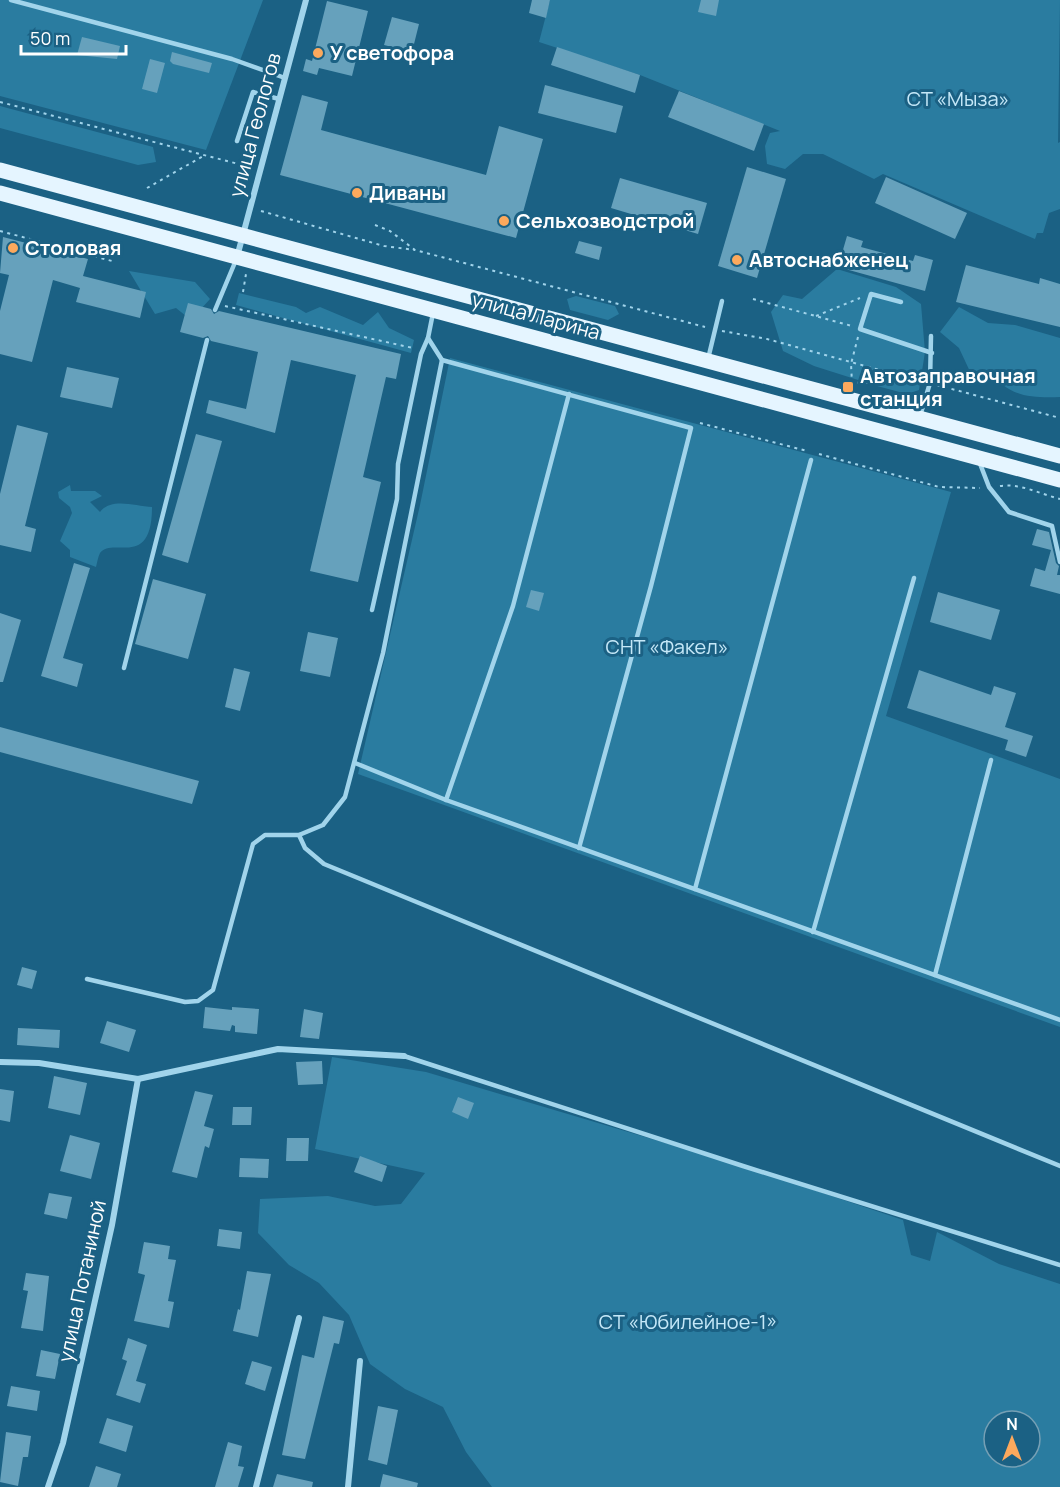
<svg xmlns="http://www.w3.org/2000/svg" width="1060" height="1487" viewBox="0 0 1060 1487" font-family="Manrope,sans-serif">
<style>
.green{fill:#2a7ca0;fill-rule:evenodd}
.building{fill:#66a1bc}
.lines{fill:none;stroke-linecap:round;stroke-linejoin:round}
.path{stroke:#a1d4eb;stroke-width:2;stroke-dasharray:3 4.5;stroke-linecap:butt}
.lane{stroke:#a1d4eb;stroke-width:4.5}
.street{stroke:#a1d4eb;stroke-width:6}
.primary{stroke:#e5f5ff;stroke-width:15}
.poi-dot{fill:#fca95d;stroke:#1b6184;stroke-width:2}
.labels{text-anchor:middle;stroke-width:6;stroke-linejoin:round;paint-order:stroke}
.poi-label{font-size:20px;font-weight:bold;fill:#fff;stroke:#1b6184;text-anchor:start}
.park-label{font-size:20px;fill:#c5e8f8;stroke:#1b6184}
.street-label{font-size:20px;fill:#fff;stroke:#1b6184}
</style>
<rect width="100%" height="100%" fill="#1b6184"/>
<g class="green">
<path d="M0 0H263L206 150 0 96Z"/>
<path d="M550 0H1060L1058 143 1060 142V209L1049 213 1043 233H1037L1035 239 883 174 874 179 823 154H803L785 169 767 164 765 146 770 133 780 131 640 75 539 42Z"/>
<path d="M0 106 153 147 156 162 138 165 0 128Z"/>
<path d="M837 269 896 287 921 304 925 352 919 390 907 394 877 386 814 366 783 351 771 312 783 295 802 299Z"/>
<path d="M129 271 195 282 210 299 191 320 176 308 155 314Z"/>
<path d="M239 293 296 307 306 313 320 307 363 325 378 312 389 328 414 340 411 353 236 305Z"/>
<path d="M576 296 615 306 619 314 608 320 570 310 567 299Z"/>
<path d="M959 307 988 323 1015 325 1060 338V397C1033 398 1006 397 992 371L973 378 959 348 940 332Z"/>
<path d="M450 358 951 492 886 716 1060 779V1027L358 774 420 505Z"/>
<path d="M70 485 71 491H95L102 496 90 502 100 512C111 497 135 506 152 507 152 570 112 536 100 553 98 557 97 563 96 567L70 557V550L60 541 72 513 70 507 59 498 58 492Z"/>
<path d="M332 1057 426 1072 743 1166 903 1220 911 1255 930 1261 937 1232 999 1264 1060 1284V1487H492L466 1452 443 1407 405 1389 370 1364 349 1315 319 1283 289 1265 258 1233 260 1199 328 1196 375 1206 401 1204 425 1173 315 1149ZM994 1421H1030V1457H994Z"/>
</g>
<g class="building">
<path d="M532 0H550L546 18 529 13Z"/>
<path d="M701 0H719L716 16 698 12Z"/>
<path d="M327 1 368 11 352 76 319 68 317 75 303 71 306 59 312 61Z"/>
<path d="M392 17 419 24 412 52 384 45Z"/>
<path d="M82 37 120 46 117 59 77 55Z"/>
<path d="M557 47 640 75 635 93 551 65Z"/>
<path d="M172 52 212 63 209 73 173 64 170 61Z"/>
<path d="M150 59 165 63 157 93 142 89Z"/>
<path d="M545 85 623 106 616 133 538 113Z"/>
<path d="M679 91 764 124 754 151 668 117Z"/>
<path d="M302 95 328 102 321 130 486 175 499 126 543 139 516 238 280 175Z"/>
<path d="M747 167 786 179 757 278 718 266Z"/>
<path d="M886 177 967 213 955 239 875 203Z"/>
<path d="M620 178 707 203 698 234 611 208Z"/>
<path d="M847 236 863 241 861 247 913 261 915 255 933 260 925 291 838 267Z"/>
<path d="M3 237 88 259 83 276 146 292 140 318 76 302 80 288 53 280 32 362 0 354V311L9 275 0 273Z"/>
<path d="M579 241 602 247 599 260 575 253Z"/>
<path d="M966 265 1039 284 1040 278 1060 284V327L956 302Z"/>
<path d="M188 303 211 309 214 314 219 311 401 354 396 379 386 377 363 477 381 482 358 582 310 571 356 375 291 360 275 433 206 413 209 400 246 409 258 352 211 341 208 336 203 338 180 332Z"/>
<path d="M67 367 119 378 112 408 60 397Z"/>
<path d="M17 425 48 433 25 526 36 529 31 552 0 545V494Z"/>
<path d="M196 434 222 441 188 563 162 555Z"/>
<path d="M1037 529 1049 532 1056 563 1059 566 1057 575H1060V594L1030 586 1035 568 1045 571 1051 550 1032 545Z"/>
<path d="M74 563 90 568 63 658 83 664 77 687 41 676Z"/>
<path d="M153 579 206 594 188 659 135 644Z"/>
<path d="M531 590 544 593 539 611 526 607Z"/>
<path d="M938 592 1000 610 991 640 930 622Z"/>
<path d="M0 613 21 620 3 682H0Z"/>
<path d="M308 632 338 638 330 677 300 671Z"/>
<path d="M234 668 250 672 240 711 225 707Z"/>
<path d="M919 670 991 695 994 686 1016 693 1005 727 1033 736 1026 757 1005 750 1008 740 907 708Z"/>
<path d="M0 727 199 781 192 804 0 752Z"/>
<path d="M22 967 37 971 32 989 17 985Z"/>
<path d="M205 1007 232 1010V1007L259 1009 257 1034 235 1032V1026L232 1025 230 1031 203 1028Z"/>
<path d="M304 1009 323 1013 319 1039 300 1037Z"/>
<path d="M107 1021 136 1030 129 1052 100 1043Z"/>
<path d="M18 1028 60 1030 59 1048 17 1045Z"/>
<path d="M322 1061 323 1084 298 1085 296 1062Z"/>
<path d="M54 1076 87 1083 80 1115 48 1108Z"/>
<path d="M0 1089 14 1091 10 1122 0 1120Z"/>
<path d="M195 1091 213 1095 204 1126 214 1129 209 1148 205 1146 197 1178 172 1172Z"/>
<path d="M458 1097 474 1103 468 1119 452 1112Z"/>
<path d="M233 1107H252L251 1125H232Z"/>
<path d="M70 1135 100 1143 91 1179 60 1171Z"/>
<path d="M287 1138H309L308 1161H286Z"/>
<path d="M360 1156 387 1166 382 1182 354 1172Z"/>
<path d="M240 1158 269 1159 268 1178 239 1177Z"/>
<path d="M49 1193 72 1197 67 1219 44 1214Z"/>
<path d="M219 1229 242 1232 240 1249 217 1246Z"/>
<path d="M144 1242 170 1246 168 1259 176 1260 168 1301 174 1302 169 1328 134 1321 145 1275 138 1273Z"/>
<path d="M247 1271 271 1274 258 1337 233 1331 238 1309 240 1310Z"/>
<path d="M26 1273 49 1276 43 1331 21 1328 28 1291 23 1290Z"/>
<path d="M323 1316 344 1321 339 1344 334 1343 305 1459 282 1455 302 1355 314 1358Z"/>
<path d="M128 1338 147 1345 136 1381 146 1384 140 1403 116 1395 127 1361 122 1359Z"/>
<path d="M41 1350 60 1354 55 1379 36 1376Z"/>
<path d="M252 1361 272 1367 265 1391 245 1384Z"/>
<path d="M11 1386 40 1391 37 1411 7 1406Z"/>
<path d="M378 1406 398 1410 387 1465 368 1460Z"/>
<path d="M107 1418 133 1426 126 1452 99 1443Z"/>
<path d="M6 1432 31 1436 28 1457H23L18 1486 0 1482Z"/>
<path d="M228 1442 242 1446 238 1466 244 1467 238 1487H215Z"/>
<path d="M96 1466 121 1474 117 1487H89Z"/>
<path d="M277 1474 313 1482 312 1487H273Z"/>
<path d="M383 1474 418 1483 417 1487H380Z"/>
</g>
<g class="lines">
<g class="path">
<path d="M0 102 250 167"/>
<path d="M147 188 205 155"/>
<path d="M261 211 384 246 415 250"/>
<path d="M375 225 390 231 415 250 705 327"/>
<path d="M0 231 112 261"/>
<path d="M243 292 246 274"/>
<path d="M753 299 852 326"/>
<path d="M225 306 413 348"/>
<path d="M816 316 860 298"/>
<path d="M722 331 767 339 920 381"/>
<path d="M858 337 851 364 852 383 910 380"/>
<path d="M937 385 1060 418"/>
<path d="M700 423 807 451"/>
<path d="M819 454 939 487 980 488"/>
<path d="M1000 486C1020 483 1040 494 1060 499"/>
</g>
<g class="lane">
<path d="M11 0 232 59 285 78"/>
<path d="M237 141 253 92 279 99"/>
<path d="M901 302 871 294 860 329 932 353"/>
<path d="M215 310 236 260"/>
<path d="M708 359 722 301"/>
<path d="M442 360 691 428 651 586 579 848"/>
<path d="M920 416 930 383 931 336"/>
<path d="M979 461 989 487 1009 512 1052 526 1060 562"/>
<path d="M372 610 397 499 398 464 421 354 428 338"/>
<path d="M124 668 207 340"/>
<path d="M355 763 446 800 1060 1020"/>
<path d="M446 800 513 606 569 394"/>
<path d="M299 835 305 848 324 864 1060 1166"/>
<path d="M695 889 811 460"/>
<path d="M813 932 914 578"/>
<path d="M935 975 991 760"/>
<path d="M87 979 185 1002 198 1001 213 990 253 844 265 835H299L323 825 345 797 383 653 442 360 428 338 433 313"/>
<path d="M404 1056 743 1166 1060 1265"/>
</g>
<g class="street">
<path d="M237 257 306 0"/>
<path d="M0 1062 39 1063 138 1079 278 1049 404 1056"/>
<path d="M48 1487 63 1443 112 1225 138 1079"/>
<path d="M256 1487 299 1318"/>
<path d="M348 1487 360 1361"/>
</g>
<g class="primary">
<path d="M0 170 1060 456"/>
<path d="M0 193 1060 480"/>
</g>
</g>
<g class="poi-dot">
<circle cx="318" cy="53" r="6"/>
<circle cx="357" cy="193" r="6"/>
<circle cx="504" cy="221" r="6"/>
<circle cx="13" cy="248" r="6"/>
<circle cx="737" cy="260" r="6"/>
<rect x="842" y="381" width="12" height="12" rx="3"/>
</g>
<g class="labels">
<g class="poi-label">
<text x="330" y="60">У светофора</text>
<text x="369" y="200">Диваны</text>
<text x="516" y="228">Сельхозводстрой</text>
<text x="25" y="255">Столовая</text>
<text x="749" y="267">Автоснабженец</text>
<text x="860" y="383">Автозаправочная<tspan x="860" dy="23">станция</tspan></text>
</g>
<g class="park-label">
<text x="958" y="106">СТ «Мыза»</text>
<text x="667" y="654">СНТ «Факел»</text>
<text x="688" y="1329">СТ «Юбилейное-1»</text>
</g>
<g class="street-label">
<text transform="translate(255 125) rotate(-75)" y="7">улица Геологов</text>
<text transform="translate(536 316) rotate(15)" y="7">улица Ларина</text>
<text transform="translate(82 1281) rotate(-78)" y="7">улица Потаниной</text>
</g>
</g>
<g transform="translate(1012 1439)"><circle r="28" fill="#1b6184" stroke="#76a0b5" stroke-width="1.5"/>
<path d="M0-4.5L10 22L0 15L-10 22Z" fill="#fca95d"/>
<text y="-9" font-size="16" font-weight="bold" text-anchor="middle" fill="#ffffff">N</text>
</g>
<path d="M21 45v9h105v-9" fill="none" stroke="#ffffff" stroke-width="3"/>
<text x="30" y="45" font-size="18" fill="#ffffff" stroke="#1b6184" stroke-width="4.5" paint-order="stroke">50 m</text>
</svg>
